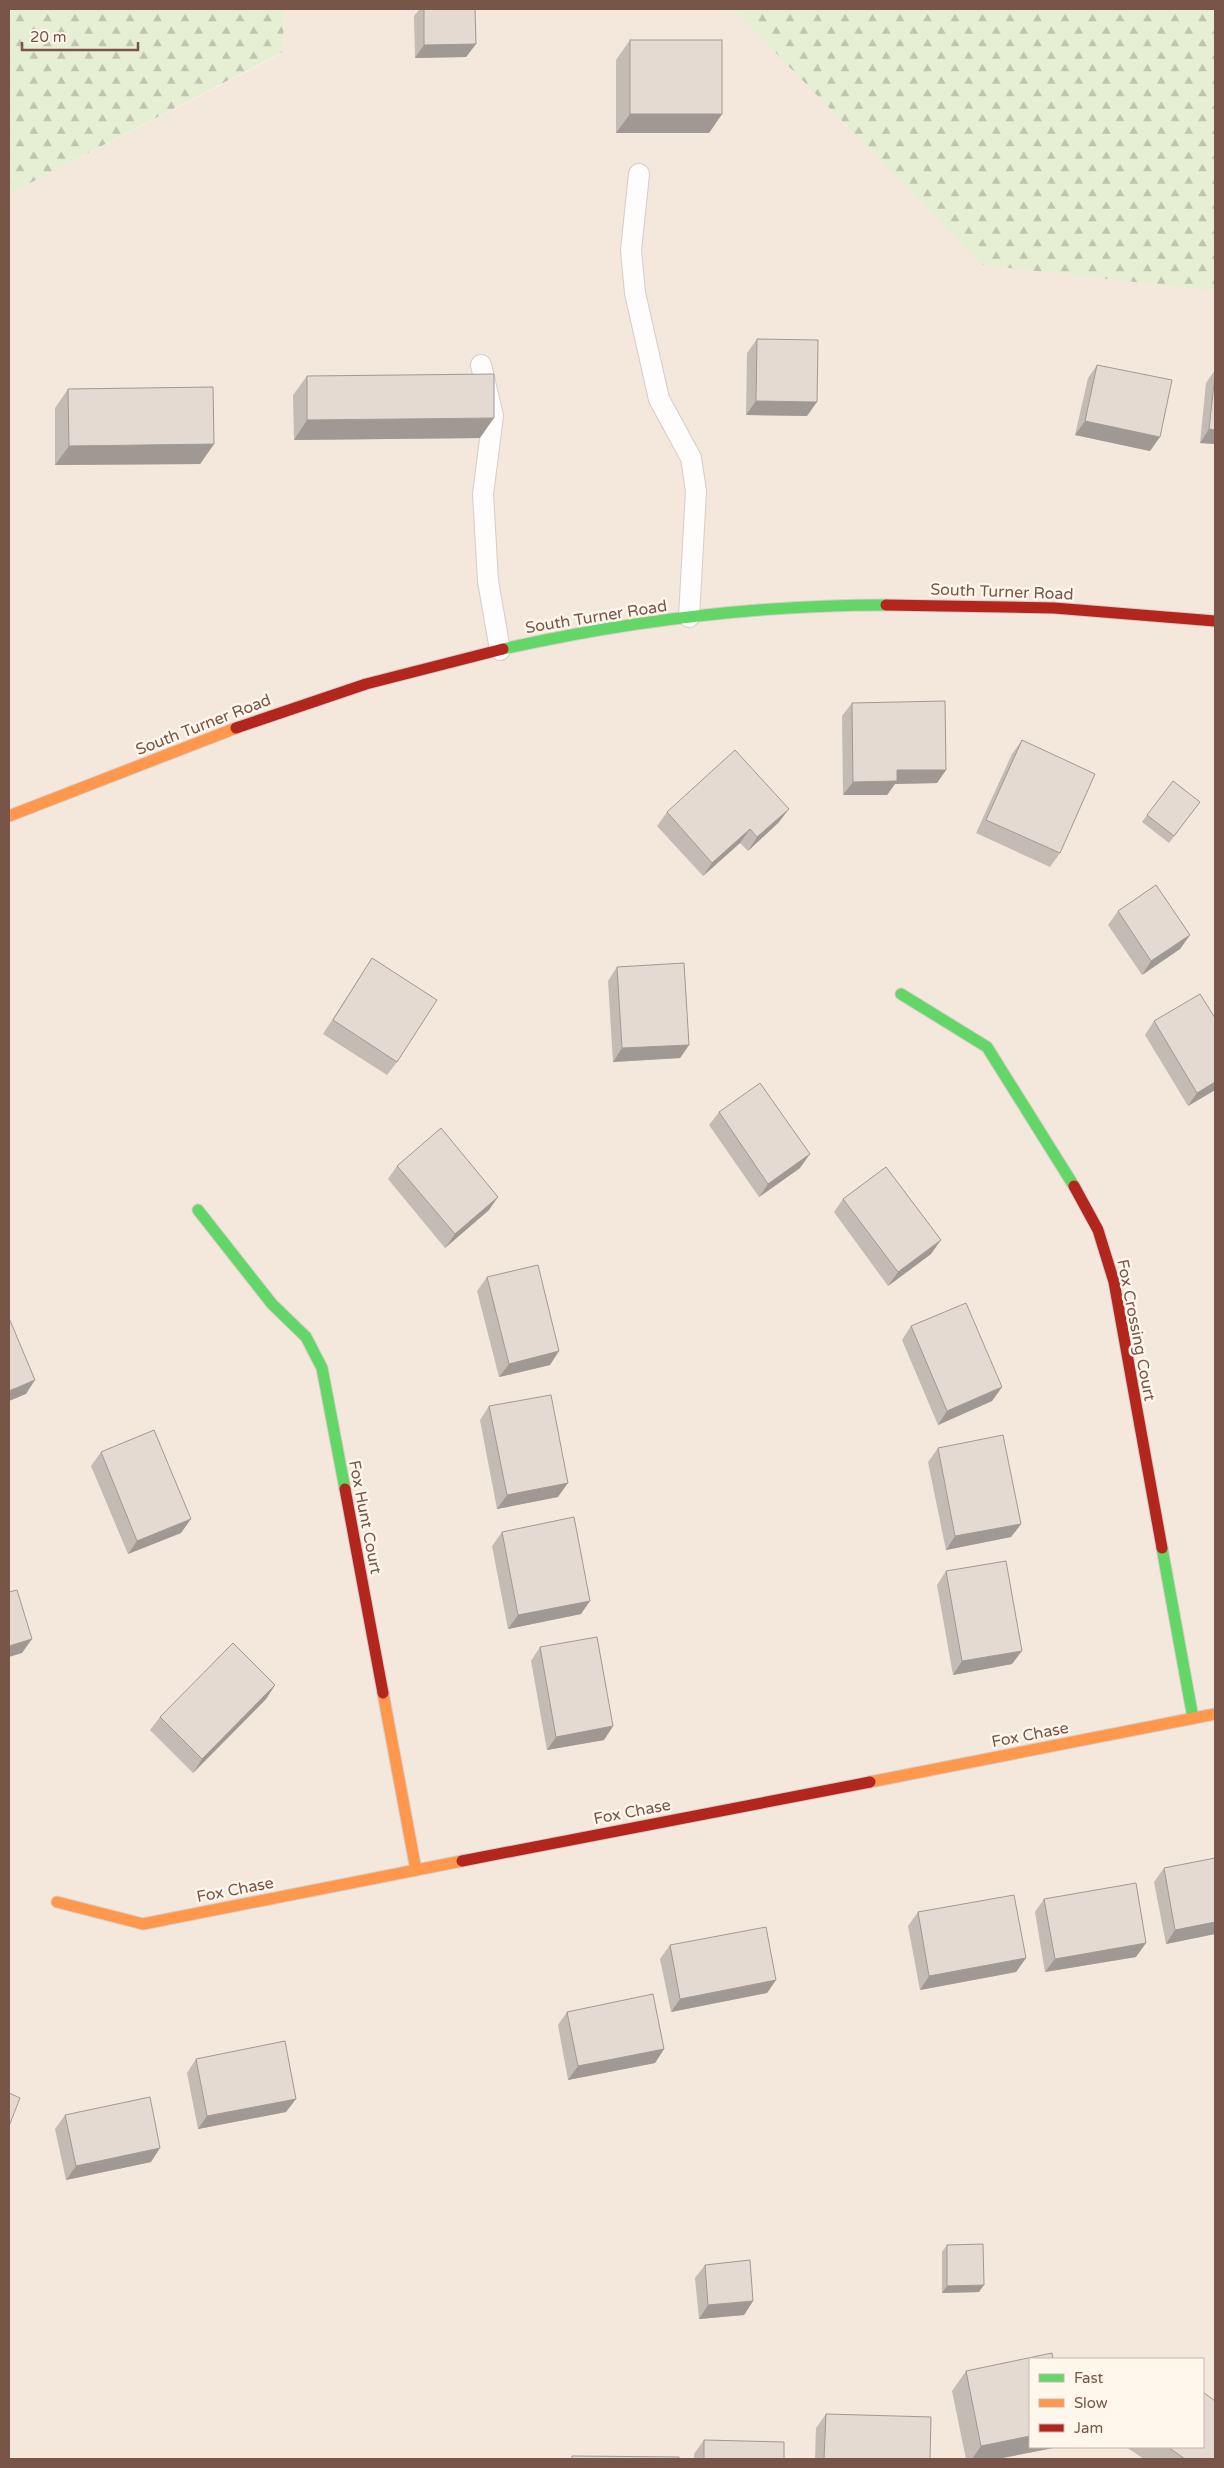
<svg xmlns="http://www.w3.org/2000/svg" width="1224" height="2468" viewBox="0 0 1224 2468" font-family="'Varela Round',sans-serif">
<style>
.residential{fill:#f4e7db;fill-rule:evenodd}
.forest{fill:url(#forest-firs)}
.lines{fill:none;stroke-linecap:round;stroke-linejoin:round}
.lane-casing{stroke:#d6cdc8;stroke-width:22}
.fast-casing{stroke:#d7cdc7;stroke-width:13}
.slow-casing{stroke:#d7cdc7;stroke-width:13}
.jam-casing{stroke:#d7cdc7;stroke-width:13}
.lane{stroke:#fefdfc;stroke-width:20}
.fast{stroke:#63d668;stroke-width:11}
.slow{stroke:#ff974d;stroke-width:11}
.jam{stroke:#b3261e;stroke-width:11}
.wall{fill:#c5bbb5}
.shaded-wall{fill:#a09993}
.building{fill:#e5dad2;stroke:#a09993}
.labels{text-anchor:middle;stroke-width:5;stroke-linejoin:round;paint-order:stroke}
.street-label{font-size:16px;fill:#785548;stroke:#fff6ec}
</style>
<defs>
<pattern id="forest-firs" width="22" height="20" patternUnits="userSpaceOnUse" patternTransform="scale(1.25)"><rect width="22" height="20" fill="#e6efd4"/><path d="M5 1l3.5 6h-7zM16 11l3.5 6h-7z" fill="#bfc4ae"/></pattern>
</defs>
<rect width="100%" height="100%" fill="#f8f2eb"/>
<path class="residential" d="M284 9H733L982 265 1215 291V2459H9V194L283 53ZM1030 2359H1203V2447H1030Z"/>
<g class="forest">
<path d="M9 9H284L283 52 9 194Z"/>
<path d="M733 9H1215V291L982 265Z"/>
</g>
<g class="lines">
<defs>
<g id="lane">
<path d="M639 174 631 250 635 293 659 399 691 458 696 491 689 617"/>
<path d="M481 365 493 416 483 494 488 581 500 650"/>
</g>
<g id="fast">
<path d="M503 649C628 621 758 605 886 605"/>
<path d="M901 994 987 1047 1074 1186"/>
<path d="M198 1210 272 1304 306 1337 322 1368 345 1489"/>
<path d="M1162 1548 1193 1718"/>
</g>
<g id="slow">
<path d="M9 816 236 728"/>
<path d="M383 1693 416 1870"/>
<path d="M870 1782 1215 1714"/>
<path d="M57 1902 143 1924 462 1861"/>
</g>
<g id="jam">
<path d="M886 605 1054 608 1215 621"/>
<path d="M236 728 366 684 503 649"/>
<path d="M1074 1186 1098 1230 1114 1282 1162 1548"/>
<path d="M345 1489 383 1693"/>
<path d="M462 1861 870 1782"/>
</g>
</defs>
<use href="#lane" class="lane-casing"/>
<use href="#fast" class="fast-casing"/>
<use href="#slow" class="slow-casing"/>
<use href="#jam" class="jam-casing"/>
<use href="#lane" class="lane"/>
<use href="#fast" class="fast"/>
<use href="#slow" class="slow"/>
<use href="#jam" class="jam"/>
</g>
<g class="wall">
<path d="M420 9H475L476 44 466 57 415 58 414 16Z"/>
<path d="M630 40 722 114 709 133H616V60Z"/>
<path d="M757 339 807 416 746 415 747 353Z"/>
<path d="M1097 365 1150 451 1075 435 1088 378Z"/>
<path d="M1215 370V444L1200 443 1206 383Z"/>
<path d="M307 376 480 438 294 440 293 395Z"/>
<path d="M68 389 214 444 200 464 55 465V408Z"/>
<path d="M852 703 946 770 937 783 895 784 887 795H843L842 716Z"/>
<path d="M1022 740 1060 853 1050 867 976 833 1012 754Z"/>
<path d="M1200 802 1169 843 1142 822 1147 815Z"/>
<path d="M667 812 779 822 748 851 740 843 703 876 657 826Z"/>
<path d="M1118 911 1190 935 1180 949 1142 975 1108 925Z"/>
<path d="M372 958 397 1062 387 1075 323 1034Z"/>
<path d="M617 967 689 1045 680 1058 613 1062 608 981Z"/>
<path d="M1215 1018V1090L1188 1106 1145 1035 1154 1021Z"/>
<path d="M719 1112 800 1168 759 1197 709 1125Z"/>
<path d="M397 1166 489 1210 445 1248 388 1179Z"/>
<path d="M843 1199 931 1254 888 1286 834 1212Z"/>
<path d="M487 1277 550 1365 499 1377 477 1291Z"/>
<path d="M911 1326 1002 1387 992 1401 938 1425 902 1340Z"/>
<path d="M489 1406 558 1497 497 1509 480 1420Z"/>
<path d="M938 1448 1021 1524 1011 1537 946 1550 928 1462Z"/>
<path d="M101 1452 181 1533 128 1554 91 1466Z"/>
<path d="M502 1532 581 1614 508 1629 492 1546Z"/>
<path d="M946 1571 1012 1664 953 1675 937 1585Z"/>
<path d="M540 1647 613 1726 604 1740 547 1750 531 1661Z"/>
<path d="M275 1685 266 1699 193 1773 150 1730 160 1717Z"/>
<path d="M1164 1868 1215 1934 1166 1944 1154 1882Z"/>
<path d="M1044 1899 1136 1957 1045 1972 1035 1912Z"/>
<path d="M918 1912 1026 1958 1016 1972 920 1990 908 1926Z"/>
<path d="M670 1945 776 1980 767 1993 671 2012 660 1959Z"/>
<path d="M567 2012 664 2049 655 2063 568 2080 558 2025Z"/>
<path d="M196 2059 286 2112 198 2129 187 2073Z"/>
<path d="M65 2115 151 2162 66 2180 55 2129Z"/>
<path d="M947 2245 979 2292 942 2293V2252Z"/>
<path d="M705 2265 753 2301 744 2315 699 2319 695 2278Z"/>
<path d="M966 2371 1053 2448 997 2459H966L952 2391Z"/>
<path d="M826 2414 930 2459H815L816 2428Z"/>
<path d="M704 2440 784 2459H694V2454Z"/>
<path d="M1126 2447H1203L1215 2459H1144Z"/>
</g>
<g class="shaded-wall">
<path d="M476 44 466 57 415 58 424 45Z"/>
<path d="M630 114H722L709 133H616Z"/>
<path d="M756 401 817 402 807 416 746 415Z"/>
<path d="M494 418 480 438 294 440 307 420Z"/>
<path d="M1085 421 1160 437 1150 451 1075 435Z"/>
<path d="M1209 429 1215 430V444L1200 443Z"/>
<path d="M214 444 200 464 55 465 69 446Z"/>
<path d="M897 770H946L937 783 895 784 887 795H843L853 782Z"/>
<path d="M789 809 779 822 748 851 757 837Z"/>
<path d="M750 829 740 843 703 876 712 863Z"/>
<path d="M1190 935 1180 949 1142 975 1151 961Z"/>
<path d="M689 1045 680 1058 613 1062 622 1048Z"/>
<path d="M1215 1082V1090L1188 1106 1197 1093Z"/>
<path d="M810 1154 800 1168 759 1197 768 1184Z"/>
<path d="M498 1197 489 1210 445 1248 455 1234Z"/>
<path d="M941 1240 931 1254 888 1286 898 1272Z"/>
<path d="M559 1351 550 1365 499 1377 509 1364Z"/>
<path d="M35 1380 26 1394 9 1401V1391Z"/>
<path d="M1002 1387 992 1401 938 1425 947 1411Z"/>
<path d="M568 1483 558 1497 497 1509 507 1495Z"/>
<path d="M191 1519 181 1533 128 1554 137 1541Z"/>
<path d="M1021 1524 1011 1537 946 1550 955 1536Z"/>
<path d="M590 1601 581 1614 508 1629 518 1615Z"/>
<path d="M32 1639 22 1653 9 1657V1646Z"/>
<path d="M1022 1651 1012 1664 953 1675 962 1661Z"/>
<path d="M275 1685 266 1699 193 1773 202 1759Z"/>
<path d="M613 1726 604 1740 547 1750 556 1737Z"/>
<path d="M1215 1922V1934L1166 1944 1175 1930Z"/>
<path d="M1146 1943 1136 1957 1045 1972 1055 1959Z"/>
<path d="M1026 1958 1016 1972 920 1990 929 1976Z"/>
<path d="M776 1980 767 1993 671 2012 680 1999Z"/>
<path d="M664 2049 655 2063 568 2080 578 2066Z"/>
<path d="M296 2099 286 2112 198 2129 207 2116Z"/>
<path d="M160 2148 151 2162 66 2180 76 2166Z"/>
<path d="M984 2285 979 2292 942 2293 947 2286Z"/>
<path d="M753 2301 744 2315 699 2319 708 2305Z"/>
<path d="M1030 2436V2447H1054L1053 2448 997 2459H972L981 2446Z"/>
</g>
<g class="building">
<path d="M424 9H475L476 44 424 45Z"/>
<rect x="630" y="40" width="92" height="74"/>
<path d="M757 339 818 340 817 402 756 401Z"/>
<path d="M1097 365 1172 380 1160 437 1085 421Z"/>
<path d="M494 374V418L307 420V376Z"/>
<path d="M1215 375V430L1209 429Z"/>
<path d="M213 387 214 444 69 446 68 389Z"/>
<path d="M945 701 946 770H897V781L853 782 852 703Z"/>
<path d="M1022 740 1095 774 1060 853 986 820Z"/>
<path d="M735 750 789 809 757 837 750 829 712 863 667 812Z"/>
<path d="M1173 781 1200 802 1174 836 1147 815Z"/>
<path d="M1156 885 1190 935 1151 961 1118 911Z"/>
<path d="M372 958 437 1000 397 1062 333 1020Z"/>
<path d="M684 963 689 1045 622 1048 617 967Z"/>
<path d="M1200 994 1215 1018V1082L1197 1093 1154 1021Z"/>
<path d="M760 1083 810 1154 768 1184 719 1112Z"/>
<path d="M441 1128 498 1197 455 1234 397 1166Z"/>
<path d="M886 1167 941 1240 898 1272 843 1199Z"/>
<path d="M538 1265 559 1351 509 1364 487 1277Z"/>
<path d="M966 1303 1002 1387 947 1411 911 1326Z"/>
<path d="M9 1318 35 1380 9 1391Z"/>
<path d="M551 1395 568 1483 507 1495 489 1406Z"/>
<path d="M154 1430 191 1519 137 1541 101 1452Z"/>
<path d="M1003 1435 1021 1524 955 1536 938 1448Z"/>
<path d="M574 1517 590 1601 518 1615 502 1532Z"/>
<path d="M1006 1561 1022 1651 962 1661 946 1571Z"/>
<path d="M17 1590 32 1639 9 1646V1592Z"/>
<path d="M597 1637 613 1726 556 1737 540 1647Z"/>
<path d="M233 1643 275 1685 202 1759 160 1717Z"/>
<path d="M1215 1858V1922L1175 1930 1164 1868Z"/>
<path d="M1136 1883 1146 1943 1055 1959 1044 1899Z"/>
<path d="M1014 1895 1026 1958 929 1976 918 1912Z"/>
<path d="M766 1927 776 1980 680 1999 670 1945Z"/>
<path d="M653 1994 664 2049 578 2066 567 2012Z"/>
<path d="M285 2041 296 2099 207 2116 196 2059Z"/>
<path d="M9 2093 20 2098 9 2126Z"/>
<path d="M150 2097 160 2148 76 2166 65 2115Z"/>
<path d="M983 2244 984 2285 947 2286V2245Z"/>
<path d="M750 2260 753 2301 708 2305 705 2265Z"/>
<path d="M1052 2353 1053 2359H1030V2436L981 2446 966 2371Z"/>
<path d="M1203 2392 1215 2401V2459H1185L1168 2447H1203Z"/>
<path d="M826 2414 931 2417 930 2459H824Z"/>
<path d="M704 2440 784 2442V2459H704Z"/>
<path d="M572 2456 679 2457V2459H572Z"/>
</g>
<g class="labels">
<g class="street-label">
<text transform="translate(1002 591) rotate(2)" y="6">South Turner Road</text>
<text transform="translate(596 616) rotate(-9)" y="6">South Turner Road</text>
<text transform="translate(203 724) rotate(-21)" y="6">South Turner Road</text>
<text transform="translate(1137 1330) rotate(79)" y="6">Fox Crossing Court</text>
<text transform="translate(366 1517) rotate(79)" y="6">Fox Hunt Court</text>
<text transform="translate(1030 1734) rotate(-11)" y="6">Fox Chase</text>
<text transform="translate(632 1811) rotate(-11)" y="6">Fox Chase</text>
<text transform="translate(235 1889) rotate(-11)" y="6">Fox Chase</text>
</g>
</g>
<rect width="1224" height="2468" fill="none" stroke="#785548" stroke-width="20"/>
<rect x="1029" y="2358" width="175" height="90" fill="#fff6ec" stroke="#c9b6aa"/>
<rect x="1039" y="2374" width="25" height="8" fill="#63d668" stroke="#c9b6aa"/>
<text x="1074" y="2383" font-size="15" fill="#785548">Fast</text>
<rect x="1039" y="2399" width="25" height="8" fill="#ff974d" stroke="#c9b6aa"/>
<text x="1074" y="2408" font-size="15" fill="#785548">Slow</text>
<rect x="1039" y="2424" width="25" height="8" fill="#b3261e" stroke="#c9b6aa"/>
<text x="1074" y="2433" font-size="15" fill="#785548">Jam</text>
<path d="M22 42v8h116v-8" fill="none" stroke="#785548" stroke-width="2.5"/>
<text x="30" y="42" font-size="15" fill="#785548" stroke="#fff6ec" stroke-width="4" paint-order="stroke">20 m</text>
</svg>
